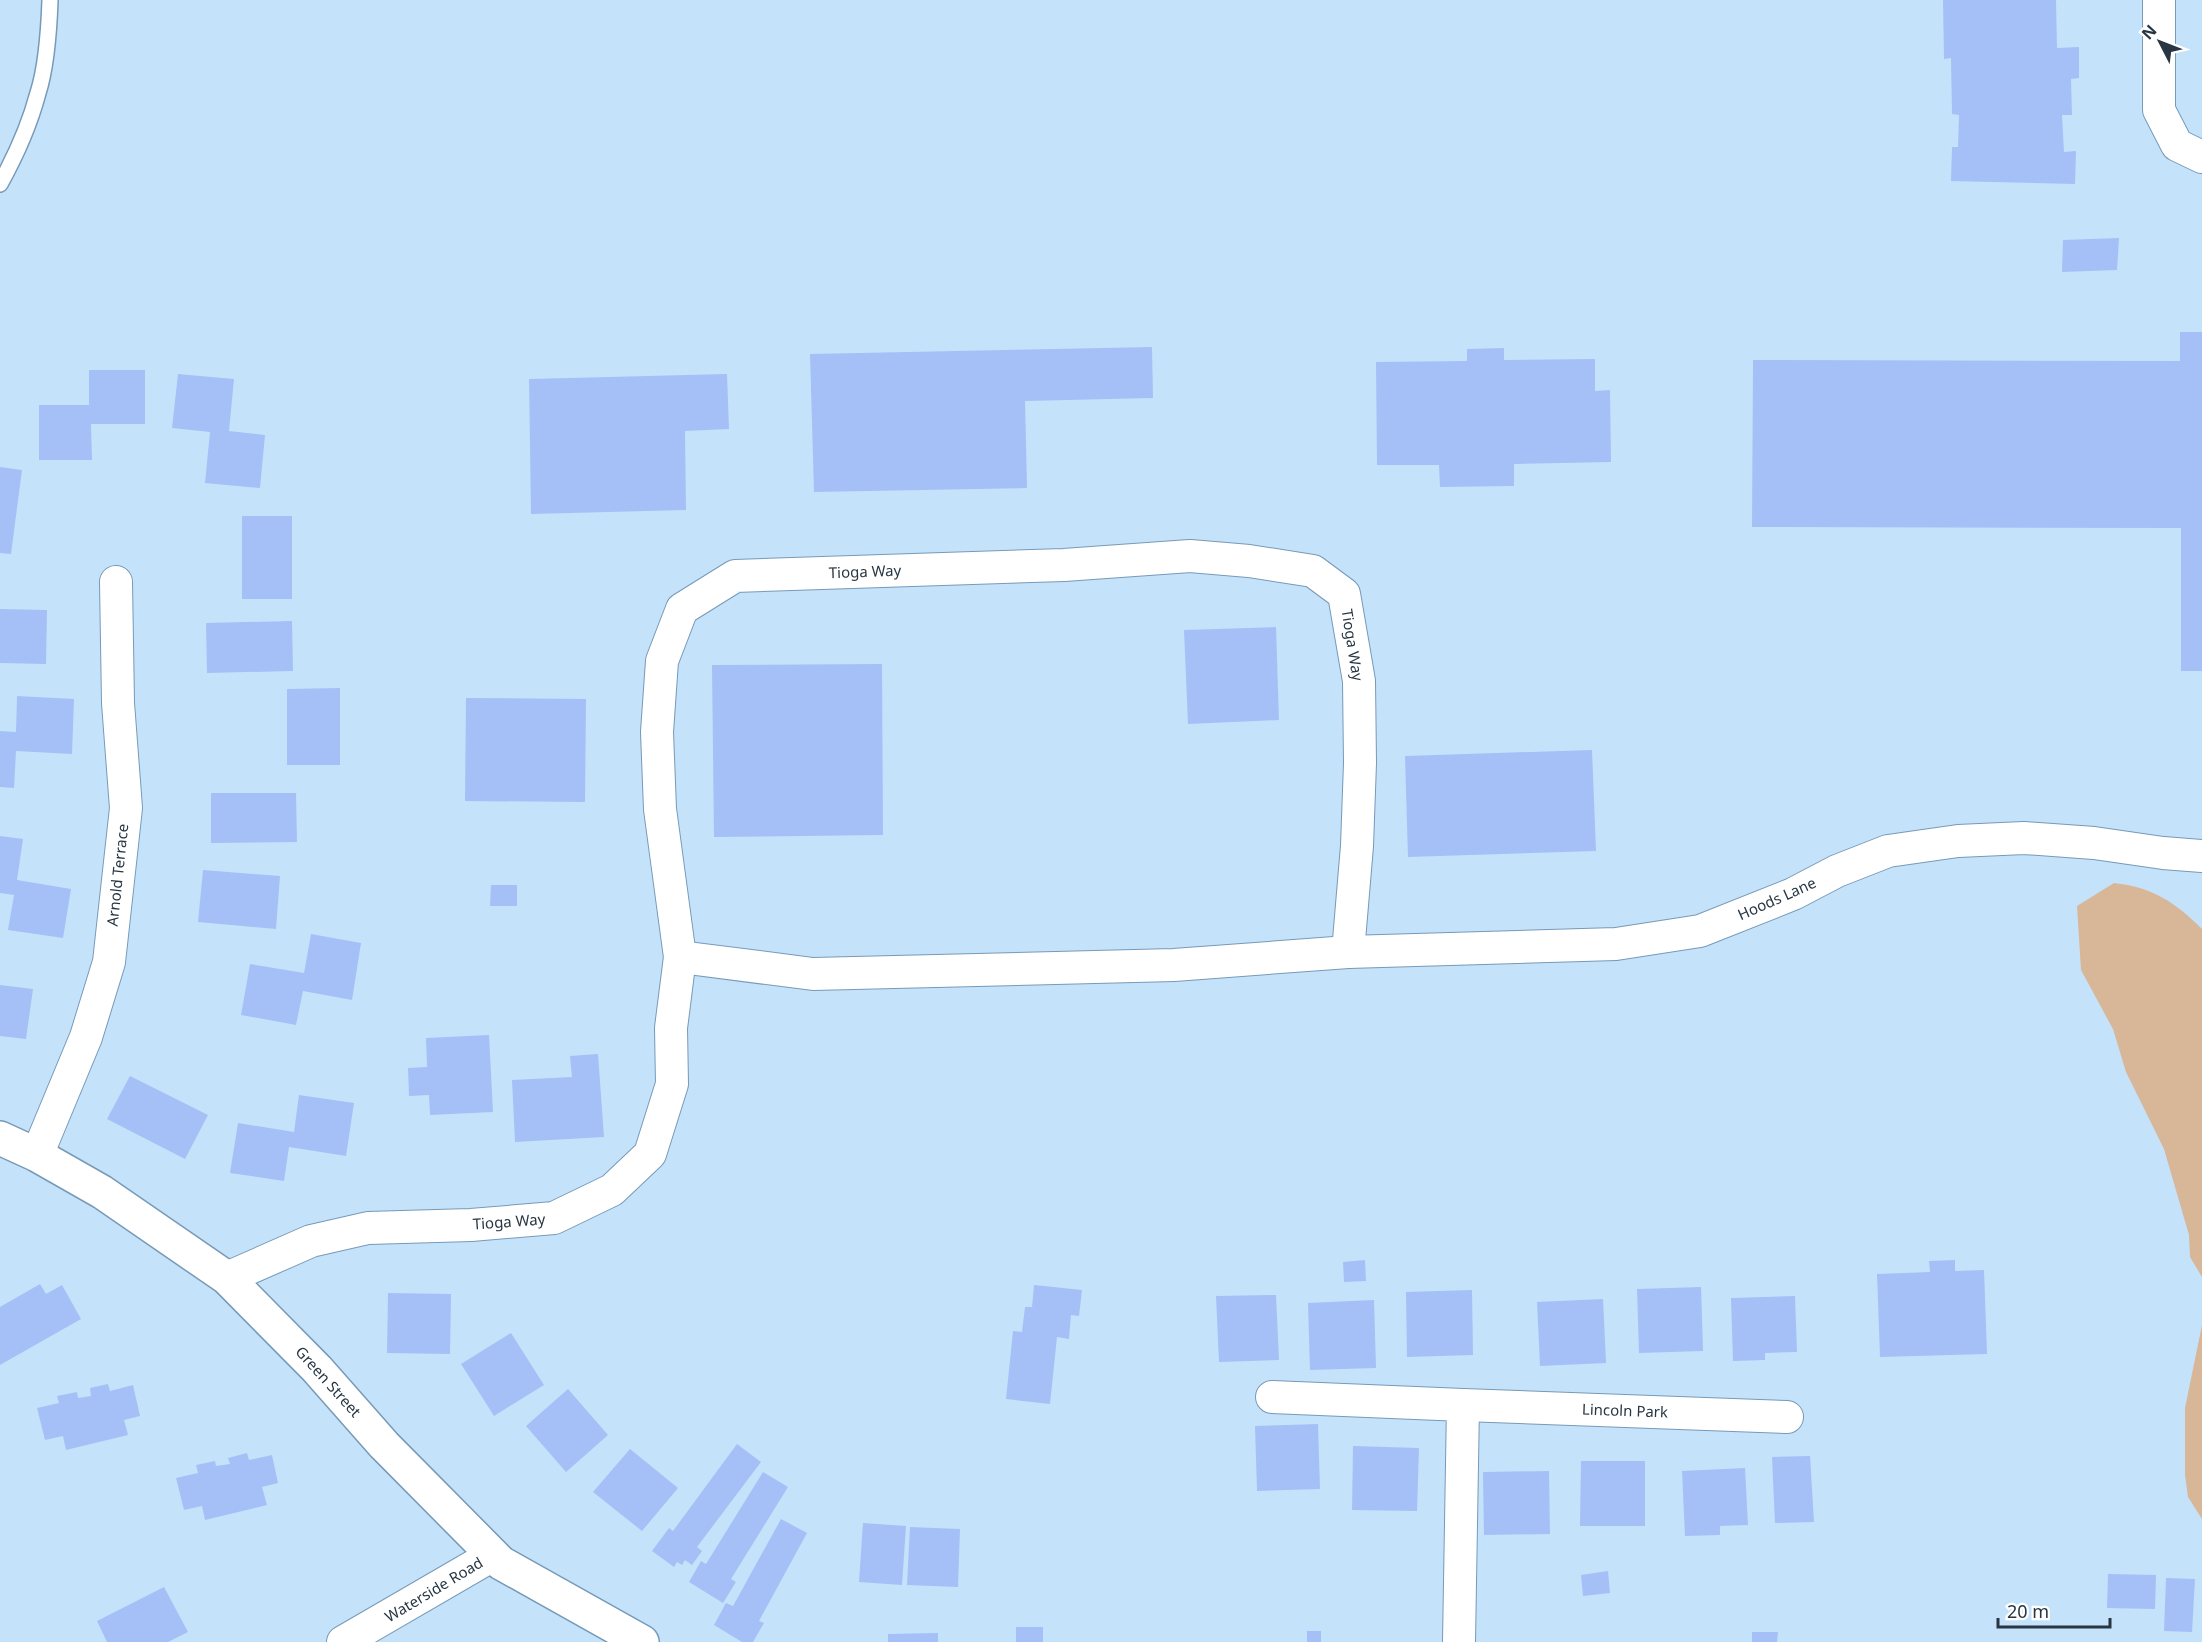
<svg xmlns="http://www.w3.org/2000/svg" width="2202" height="1642" viewBox="0 0 2202 1642" font-family="'Noto Sans',sans-serif">
<style>
.green{fill:#d8b698}
.building{fill:#a4c0f7}
.lines{fill:none;stroke-linecap:round;stroke-linejoin:round}
.service-casing{stroke:#779ab7;stroke-width:18}
.minor-casing{stroke:#779ab7;stroke-width:34}
.tertiary-casing{stroke:#779ab7;stroke-width:36}
.service{stroke:#fff;stroke-width:15}
.minor{stroke:#fff;stroke-width:32}
.tertiary{stroke:#fff;stroke-width:33}
.labels{text-anchor:middle;stroke-width:4.5;stroke-linejoin:round;paint-order:stroke}
.street-label{font-size:15px;fill:#273642;stroke:#fff}
</style>
<rect width="100%" height="100%" fill="#c5e2fb"/>
<g class="green">
<path d="M2114 883C2152 887 2175 902 2202 929V1277L2190 1257 2189 1235 2164 1149 2126 1072 2113 1029 2081 970 2077 906Z"/>
<path d="M2202 1325V1519L2188 1497 2185 1475V1408Z"/>
</g>
<g class="building">
<path d="M1943 0H2056L2057 48 2079 47V78L2071 79 2072 115H2062L2064 152 2076 151 2075 184 1951 181 1952 147H1958L1959 115 1952 114 1951 58 1944 59Z"/>
<path d="M2119 238 2117 270 2062 272 2063 240Z"/>
<path d="M2180 332H2202V671H2181V528L1752 527 1753 360 2180 361Z"/>
<path d="M1152 347 1153 398 1025 401 1027 488 814 492 810 354Z"/>
<path d="M1504 348V360L1595 359V391L1610 390 1611 462 1514 464V486L1440 487 1439 465H1377L1376 362 1467 361V349Z"/>
<path d="M89 370H145V424H91L92 460H39V405H89Z"/>
<path d="M178 374 234 379 229 431 265 435 260 488 205 483 210 432 172 428Z"/>
<path d="M727 374 729 429 685 431 686 510 531 514 529 379Z"/>
<path d="M0 467 22 470 11 554 0 553Z"/>
<rect x="242" y="516" width="50" height="83"/>
<path d="M0 609 47 610 46 664 0 663Z"/>
<path d="M292 621 293 671 207 673 206 623Z"/>
<path d="M1276 627 1279 720 1188 724 1184 630Z"/>
<path d="M882 664 883 835 714 837 712 665Z"/>
<path d="M340 688V765H287V689Z"/>
<path d="M17 696 74 699 72 754 16 751 14 788 0 787V731L16 732Z"/>
<path d="M466 698 586 699 585 802 465 801Z"/>
<path d="M1592 750 1596 851 1408 857 1405 756Z"/>
<path d="M211 793H296L297 842 211 843Z"/>
<path d="M0 836 23 839 17 880 71 889 63 938 8 930 14 895 0 893Z"/>
<path d="M203 870 280 876 276 929 198 922Z"/>
<path d="M491 885H517V906H490Z"/>
<path d="M311 934 361 943 352 1000 303 991 296 1025 241 1015 250 964 304 973Z"/>
<path d="M0 985 33 989 26 1039 0 1036Z"/>
<path d="M489 1035 493 1112 430 1115 429 1095 409 1096 408 1068 427 1067 426 1038Z"/>
<path d="M598 1054 604 1137 515 1142 512 1080 572 1077 570 1056Z"/>
<path d="M130 1076 208 1115 185 1159 107 1119Z"/>
<path d="M299 1095 354 1103 346 1156 289 1147 284 1181 230 1173 238 1123 294 1132Z"/>
<path d="M1365 1260 1366 1281 1344 1282 1343 1262Z"/>
<path d="M1955 1260V1271L1984 1270 1987 1354 1880 1357 1877 1274 1930 1272 1929 1261Z"/>
<path d="M40 1284 46 1294 62 1285 81 1319 0 1365V1307Z"/>
<path d="M1034 1285 1082 1290 1079 1316 1071 1315 1069 1339 1057 1337 1050 1404 1006 1399 1013 1331 1022 1332 1025 1307H1032Z"/>
<path d="M1701 1287 1703 1351 1639 1353 1637 1289Z"/>
<path d="M1472 1290 1473 1355 1407 1357 1406 1292Z"/>
<path d="M388 1293 451 1294 450 1354 387 1353Z"/>
<path d="M1276 1295 1279 1360 1219 1362 1216 1296Z"/>
<path d="M1795 1296 1797 1352 1765 1353V1360L1733 1361 1731 1298Z"/>
<path d="M1603 1299 1606 1363 1540 1366 1537 1302Z"/>
<path d="M1374 1300 1376 1368 1310 1370 1308 1303Z"/>
<path d="M511 1333 544 1385 494 1416 461 1364Z"/>
<path d="M108 1384 110 1391 133 1385 140 1416 124 1420 128 1435 66 1450 63 1436 45 1440 37 1408 59 1403 57 1396 77 1392 78 1398 91 1396 90 1388Z"/>
<path d="M568 1389 608 1435 566 1472 526 1426Z"/>
<path d="M1318 1424 1320 1489 1257 1491 1255 1426Z"/>
<path d="M737 1444 761 1462 697 1547 702 1551 692 1565 685 1560 682 1565 677 1562 674 1567 652 1551 669 1528 673 1531Z"/>
<path d="M1353 1446 1419 1448 1417 1511 1352 1510Z"/>
<path d="M630 1449 678 1488 642 1531 593 1492Z"/>
<path d="M247 1453 249 1460 272 1455 278 1483 262 1487 267 1505 205 1520 202 1506 184 1510 176 1478 198 1473 196 1465 215 1461 216 1466 230 1464 228 1458Z"/>
<path d="M1810 1456 1814 1522 1775 1523 1772 1457Z"/>
<path d="M1581 1461H1645V1526H1580Z"/>
<path d="M1745 1468 1748 1525 1720 1526V1535L1685 1536 1682 1471Z"/>
<path d="M1549 1471 1550 1534 1484 1535 1483 1472Z"/>
<path d="M763 1472 788 1487 731 1579 736 1582 723 1603 689 1582 701 1561 706 1564Z"/>
<path d="M781 1519 807 1533 759 1621 764 1623 753 1642H742L714 1625 726 1603 733 1606Z"/>
<path d="M863 1523 906 1526 902 1585 859 1582Z"/>
<path d="M910 1527 960 1529 958 1587 907 1585Z"/>
<path d="M1608 1571 1610 1593 1583 1596 1581 1575Z"/>
<path d="M2108 1574 2156 1575 2155 1609 2107 1608Z"/>
<path d="M2166 1578 2195 1579 2192 1632 2164 1631Z"/>
<path d="M164 1587 188 1632 168 1642H107L97 1621Z"/>
<rect x="1016" y="1627" width="27" height="15"/>
<rect x="1307" y="1631" width="14" height="11"/>
<path d="M1752 1632H1778L1777 1642H1752Z"/>
<path d="M938 1633V1642H888V1634Z"/>
</g>
<g class="lines">
<defs>
<path id="service" d="M0 184C15 157 30 123 38 93 47 65 49 29 50 0"/>
<g id="minor">
<path d="M2159 0V110L2177 145 2202 157"/>
<path d="M680 957 813 974 1174 965 1348 952 1616 944 1700 931 1793 894 1837 871 1888 851 1958 841 2024 838 2094 843 2163 853 2202 856"/>
<path d="M37 1155 86 1037 109 962 126 808 118 703 116 582"/>
<path d="M227 1278 311 1241 368 1228 471 1225 554 1218 612 1190 650 1154 672 1084 671 1028 680 957 660 809 657 732 662 661 682 609 735 576 1064 565 1190 556 1249 561 1313 571 1344 594 1359 681 1360 763 1357 846 1348 952"/>
<path d="M1272 1397 1463 1405 1459 1642"/>
<path d="M1463 1405 1787 1417"/>
<path d="M343 1642 493 1555"/>
</g>
<path id="tertiary" d="M0 1138 37 1155 102 1192 227 1278 317 1369 384 1445 501 1563 642 1642"/>
</defs>
<use href="#service" class="service-casing"/>
<use href="#minor" class="minor-casing"/>
<use href="#tertiary" class="tertiary-casing"/>
<use href="#service" class="service"/>
<use href="#minor" class="minor"/>
<use href="#tertiary" class="tertiary"/>
</g>
<g class="labels">
<g class="street-label">
<text transform="translate(865 572) rotate(-2)" y="5">Tioga Way</text>
<text transform="translate(1352 645) rotate(81)" y="5">Tioga Way</text>
<text transform="translate(118 875) rotate(-84)" y="5">Arnold Terrace</text>
<text transform="translate(1777 899) rotate(-24)" y="5">Hoods Lane</text>
<text transform="translate(509 1222) rotate(-4)" y="5">Tioga Way</text>
<text transform="translate(328 1382) rotate(48)" y="5">Green Street</text>
<text transform="translate(1625 1411) rotate(2)" y="5">Lincoln Park</text>
<text transform="translate(434 1590) rotate(-31)" y="5">Waterside Road</text>
</g>
</g>
<g transform="translate(2160 42) rotate(312)" stroke="#ffffff" stroke-width="4.5" paint-order="stroke">
<path d="M0-4.5L10 22L0 15L-10 22Z" fill="#273642"/>
<text y="-9" font-size="16" font-weight="bold" text-anchor="middle" fill="#273642">N</text>
</g>
<path d="M1998 1618v9h112v-9" fill="none" stroke="#273642" stroke-width="3"/>
<text x="2007" y="1618" font-size="18" fill="#273642" stroke="#ffffff" stroke-width="4.5" paint-order="stroke">20 m</text>
</svg>
